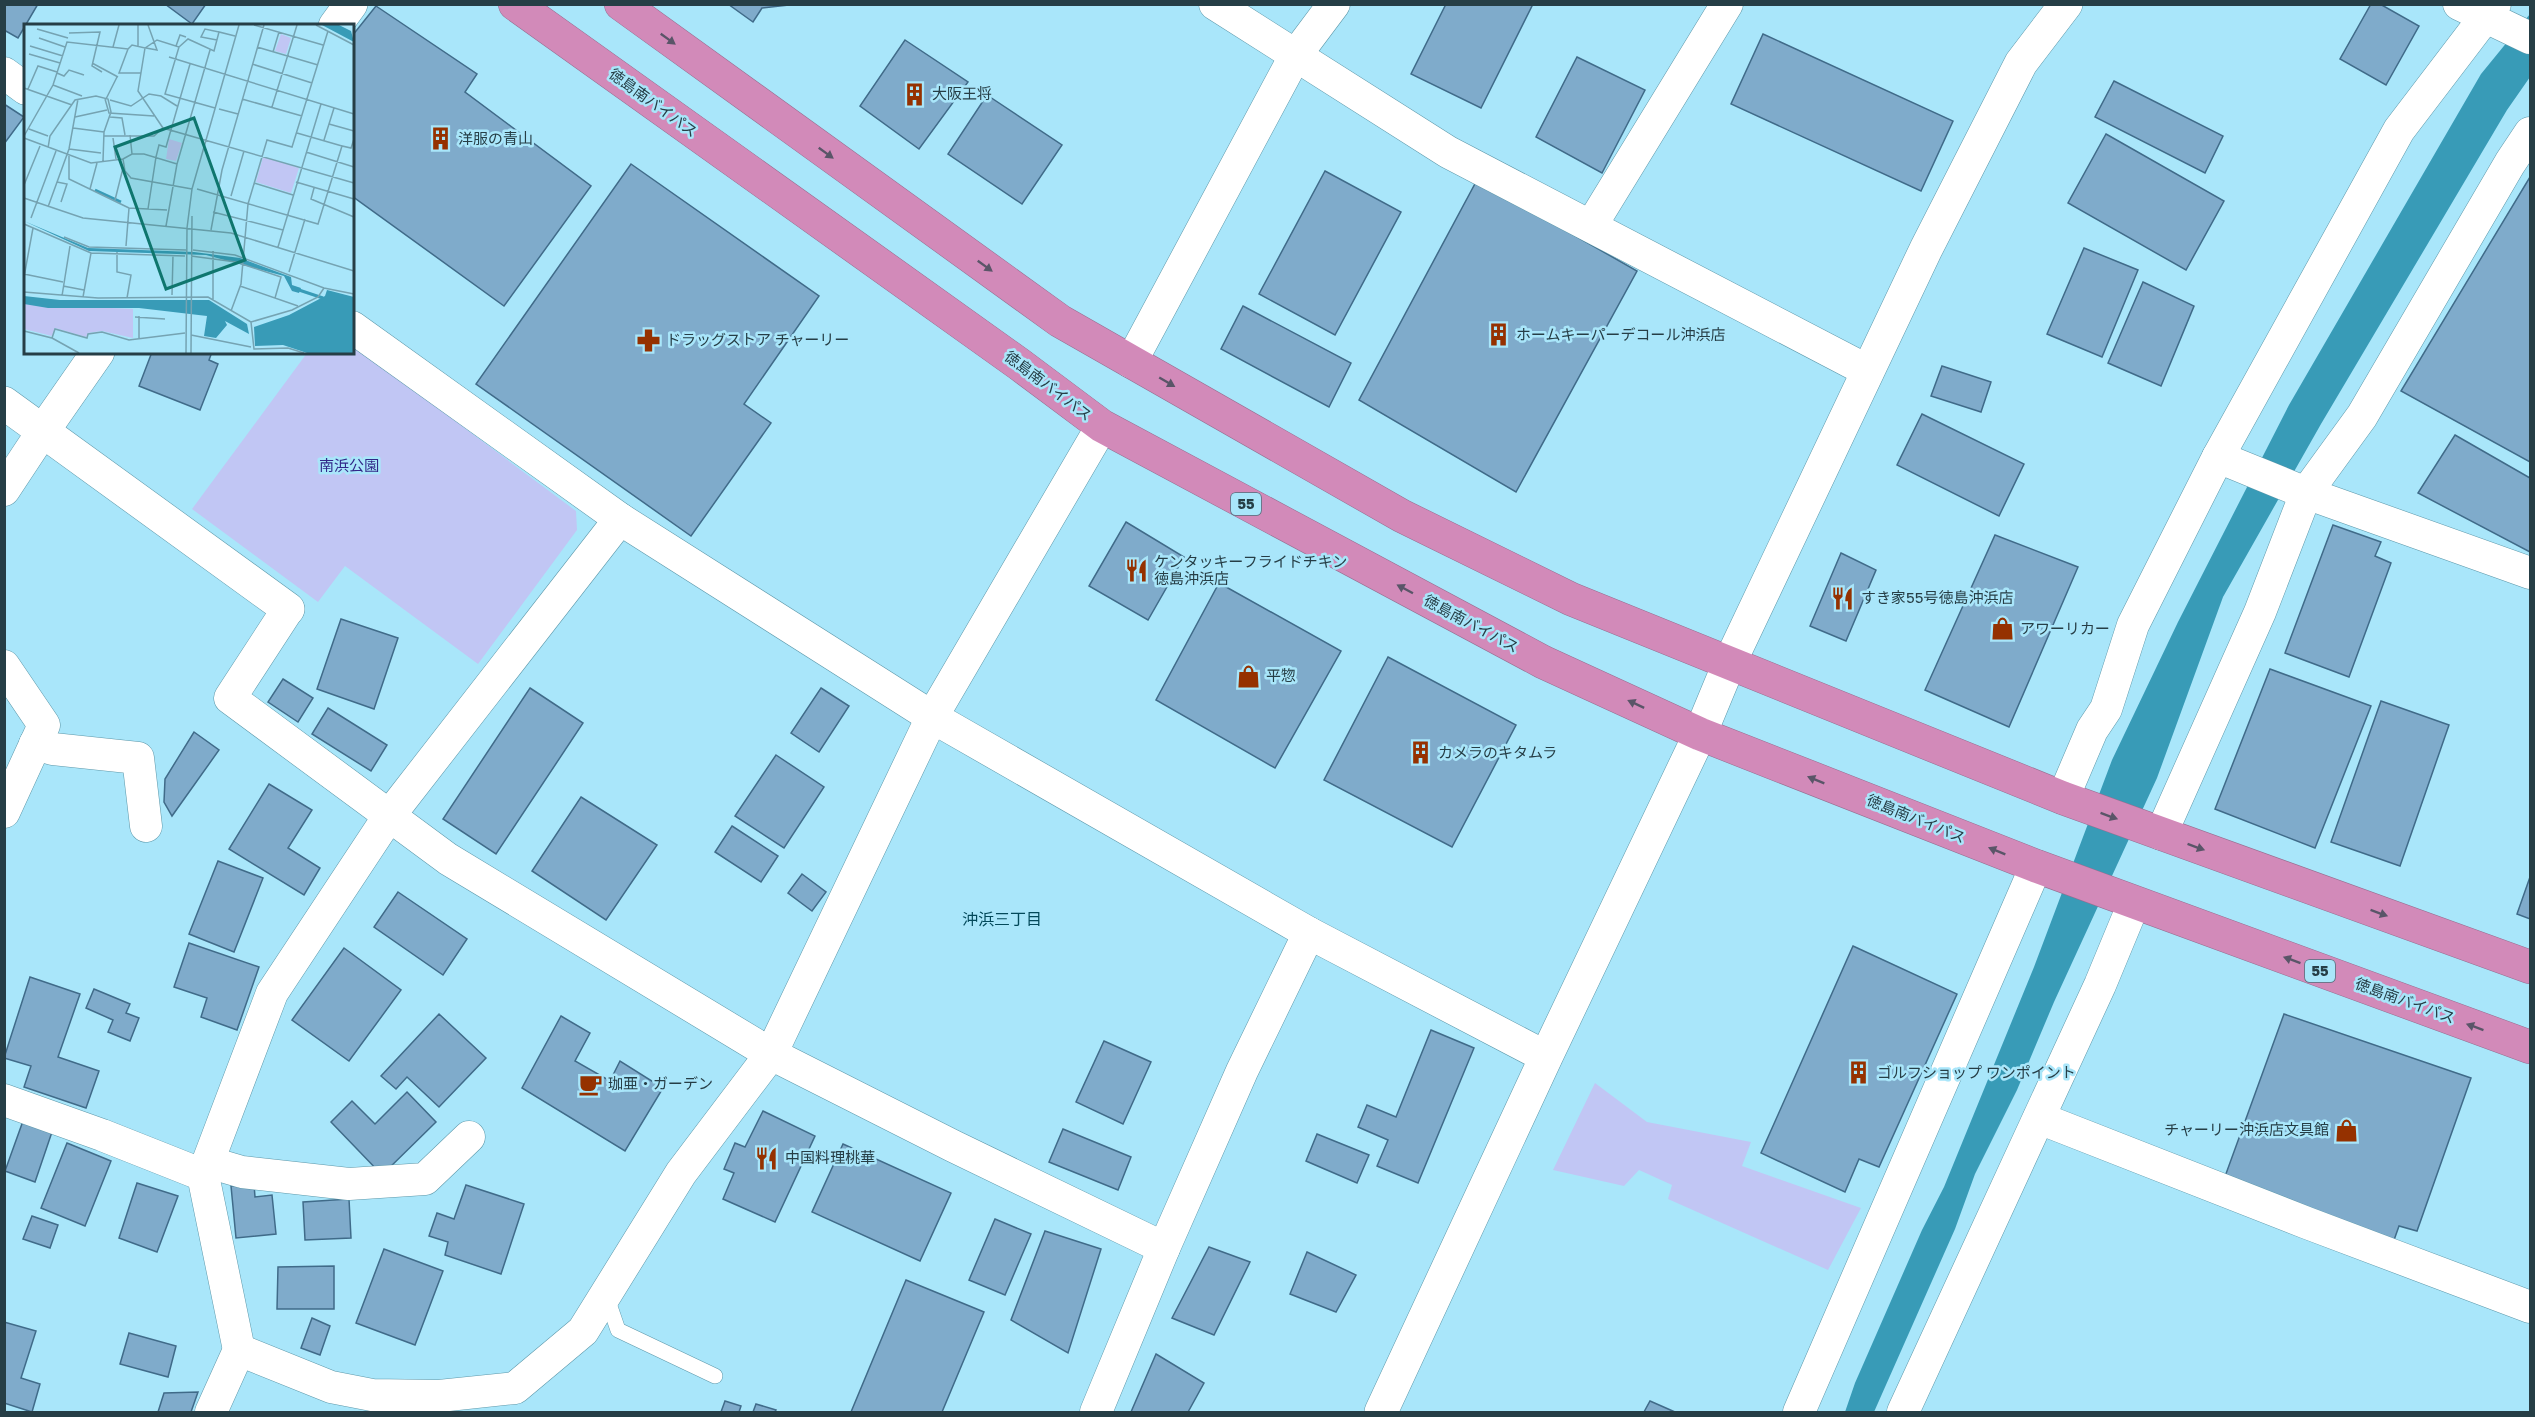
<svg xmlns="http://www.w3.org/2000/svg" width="2535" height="1417" viewBox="0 0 2535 1417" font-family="'Golos Text','Noto Sans JP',sans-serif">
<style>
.green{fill:#c1c6f4}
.water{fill:#389bb7}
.building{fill:#7fabcb;stroke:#406b89;stroke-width:1.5}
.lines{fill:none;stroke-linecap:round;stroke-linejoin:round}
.lane-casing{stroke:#5d98aa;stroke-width:16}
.street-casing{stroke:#5d98aa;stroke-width:33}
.secondary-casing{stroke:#5d98aa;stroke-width:34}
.highway-casing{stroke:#966f91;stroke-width:34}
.lane{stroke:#fff;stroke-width:15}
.street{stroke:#fff;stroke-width:32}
.secondary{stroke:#fff;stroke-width:33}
.highway{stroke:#d28ab9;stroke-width:33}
.oneway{fill:#5a5568}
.labels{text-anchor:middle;stroke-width:5;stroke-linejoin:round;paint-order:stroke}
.shield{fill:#a9e6fa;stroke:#4d707c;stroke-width:1.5}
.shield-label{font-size:14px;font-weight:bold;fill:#263e46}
.poi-label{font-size:15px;fill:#263e46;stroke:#a9e6fa;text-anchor:start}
.street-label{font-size:15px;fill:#263e46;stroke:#a9e6fa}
.park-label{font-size:15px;fill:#322888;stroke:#a9e6fa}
.neighbourhood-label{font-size:16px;fill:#03495a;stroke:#a9e6fa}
.inset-river{fill:none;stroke:#389bb7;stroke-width:3}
.inset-road{fill:none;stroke:#75a3b2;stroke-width:1.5}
.view{fill:#0f766e;fill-opacity:0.15;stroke:#0f766e;stroke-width:3}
.inset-edge{fill:none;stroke:#263e46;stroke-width:3}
</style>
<rect width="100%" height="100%" fill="#a9e6fa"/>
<g class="green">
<path d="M353 345 576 511 577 530 478 664 345 566 318 602 192 509 307 353 352 352Z"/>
<path d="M1595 1083 1647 1122 1751 1142 1742 1166 1861 1208 1828 1270 1668 1199 1672 1185 1639 1170 1624 1186 1553 1170Z"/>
</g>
<path class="water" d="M2530 14V77L2507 110 2321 424 2223 597 2157 778 2054 1002 2017 1090 1975 1174 1955 1229 1874 1412H1845L1855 1383 1922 1230 1944 1187 2034 967 2112 760 2178 622 2289 405 2481 74Z"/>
<g class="building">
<path d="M4 4H38L18 38 4 30Z"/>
<path d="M165 4H206L192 24Z"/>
<path d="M728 4H798L762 8 753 22Z"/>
<path d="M1446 4H1533L1481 108 1411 74Z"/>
<path d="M2371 4H2380L2419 26 2386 85 2340 59Z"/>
<path d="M376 6 477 74 465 92 591 186 504 306 352 196V36Z"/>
<path d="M1763 34 1953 121 1921 191 1731 104Z"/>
<path d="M905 40 968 82 919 149 860 106Z"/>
<path d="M1577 57 1645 90 1602 173 1536 137Z"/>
<path d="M2114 81 2223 136 2205 173 2095 117Z"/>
<path d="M987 95 1062 145 1022 204 948 154Z"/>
<path d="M4 104 24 117 4 144Z"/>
<path d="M2106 134 2224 201 2186 270 2068 203Z"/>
<path d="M631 164 819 296 744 404 771 423 691 536 476 384Z"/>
<path d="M1325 171 1401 212 1335 335 1259 294Z"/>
<path d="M2530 177V462L2401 391Z"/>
<path d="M1477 180 1637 271 1516 492 1359 400Z"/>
<path d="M2084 248 2138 270 2102 357 2047 334Z"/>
<path d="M2143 282 2194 306 2161 386 2108 363Z"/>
<path d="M1243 306 1351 363 1329 407 1221 349Z"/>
<path d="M152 352H212L209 360 218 364 200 410 139 386Z"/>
<path d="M1942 366 1991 382 1981 412 1931 396Z"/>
<path d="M1922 414 2024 464 1999 516 1897 465Z"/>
<path d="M2455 435 2530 478V552L2418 493Z"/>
<path d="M1126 522 1184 557 1148 620 1089 586Z"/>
<path d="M2333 525 2381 542 2375 556 2391 563 2349 677 2285 653Z"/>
<path d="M1995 535 2078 567 2009 727 1925 690Z"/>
<path d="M1841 553 1876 570 1846 641 1810 626Z"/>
<path d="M1219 583 1341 651 1275 768 1156 700Z"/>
<path d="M341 619 398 638 374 709 317 689Z"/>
<path d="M1388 657 1516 725 1452 847 1324 780Z"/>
<path d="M2270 669 2371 706 2315 848 2215 809Z"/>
<path d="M283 679 313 698 298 722 268 702Z"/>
<path d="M530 688 583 723 496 854 443 819Z"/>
<path d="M821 688 849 706 819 752 791 733Z"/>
<path d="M2381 701 2449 725 2400 866 2331 842Z"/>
<path d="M328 708 387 745 371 771 312 734Z"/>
<path d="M194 732 219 750 172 816 164 802 165 779Z"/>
<path d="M776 755 824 787 784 848 735 816Z"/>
<path d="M269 784 312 810 288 848 320 868 304 895 229 849Z"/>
<path d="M581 797 657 845 606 920 532 871Z"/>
<path d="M732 826 778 856 761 882 715 852Z"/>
<path d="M218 861 263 878 234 952 189 934Z"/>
<path d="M802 874 826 892 812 911 788 893Z"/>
<path d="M2530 877V919L2517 914Z"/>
<path d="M398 892 467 939 443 975 374 927Z"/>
<path d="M189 943 259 967 237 1030 201 1017 207 998 174 987Z"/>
<path d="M1853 946 1957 994 1879 1167 1859 1159 1845 1192 1761 1153Z"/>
<path d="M344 948 401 990 349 1061 292 1020Z"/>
<path d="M30 977 80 994 58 1057 99 1071 86 1108 24 1087 31 1066 4 1058Z"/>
<path d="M94 989 130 1004 126 1013 139 1018 130 1041 108 1032 113 1020 86 1008Z"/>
<path d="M439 1014 486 1058 439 1107 407 1077 396 1089 381 1076Z"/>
<path d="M2284 1014 2471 1078 2417 1231 2399 1226 2393 1243 2223 1182Z"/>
<path d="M561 1016 590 1033 575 1061 610 1081 620 1061 663 1088 625 1151 522 1088Z"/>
<path d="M1431 1030 1474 1048 1418 1183 1377 1166 1388 1140 1358 1127 1367 1105 1396 1117Z"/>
<path d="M1104 1041 1151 1062 1123 1124 1076 1102Z"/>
<path d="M407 1092 436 1122 382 1175 331 1122 352 1101 375 1124Z"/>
<path d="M763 1111 815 1136 775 1222 723 1199 734 1173 724 1169 735 1143 745 1147Z"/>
<path d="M23 1121 52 1132 35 1182 5 1171Z"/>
<path d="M1063 1129 1131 1157 1118 1190 1049 1162Z"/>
<path d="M1317 1134 1369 1155 1357 1183 1306 1161Z"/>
<path d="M67 1143 111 1161 85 1226 41 1208Z"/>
<path d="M843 1144 951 1193 920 1261 812 1212Z"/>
<path d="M137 1183 178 1196 157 1252 119 1238Z"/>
<path d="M254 1184 255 1197 272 1195 276 1234 236 1238 231 1186Z"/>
<path d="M466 1185 524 1204 501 1274 445 1255 448 1242 429 1236 437 1213 454 1219Z"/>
<path d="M349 1199 351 1238 305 1240 303 1202Z"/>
<path d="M32 1216 58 1225 50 1248 23 1239Z"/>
<path d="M995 1219 1031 1234 1005 1295 969 1280Z"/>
<path d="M1045 1231 1101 1249 1068 1353 1011 1320Z"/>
<path d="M1209 1247 1250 1262 1214 1335 1172 1318Z"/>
<path d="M384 1249 443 1271 415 1345 356 1323Z"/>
<path d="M1307 1252 1356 1275 1336 1312 1290 1294Z"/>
<path d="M334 1266V1309H277L278 1267Z"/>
<path d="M906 1280 984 1312 942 1412H851Z"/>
<path d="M312 1318 330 1326 320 1355 301 1348Z"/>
<path d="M4 1322 36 1331 21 1378 40 1384 32 1412 4 1403Z"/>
<path d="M129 1333 176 1346 168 1377 120 1364Z"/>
<path d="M1156 1354 1204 1383 1188 1412H1131Z"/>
<path d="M198 1392 191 1412H158L164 1393Z"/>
<path d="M725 1401 741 1406 739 1412H721Z"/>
<path d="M1650 1401 1675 1412H1644Z"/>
<path d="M756 1404 776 1410 775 1412H753Z"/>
</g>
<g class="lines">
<defs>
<path id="lane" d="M606 1295 618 1330 715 1376"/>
<g id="street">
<path d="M1215 4 1448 152 1868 371"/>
<path d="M2459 4 2530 38"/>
<path d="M4 73 26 89"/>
<path d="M1591 226 1727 4"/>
<path d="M352 327 620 519 932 717 1309 933 1546 1057"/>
<path d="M1131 362 1295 56 1334 4"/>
<path d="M2218 457 2306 493 2530 573"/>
<path d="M4 490 43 431"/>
<path d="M288 609 230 698 448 859 771 1054 953 1146 1164 1248"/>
<path d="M4 666 44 725 4 812"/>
<path d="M35 744 53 749 138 758 146 826"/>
<path d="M2063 798 2092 730 2106 709 2133 625 2218 457 2399 130 2495 4"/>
<path d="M2161 834 2260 612 2306 493 2362 416 2510 163 2530 133"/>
<path d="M4 1100 102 1135 203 1175"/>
<path d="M2039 1118 2307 1223 2530 1307"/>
<path d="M208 1162 242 1172 349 1184 425 1179 469 1137"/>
<path d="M239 1350 203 1175 272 993 389 816 620 519"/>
<path d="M211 1412 239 1350 331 1387 372 1395 439 1396 515 1388 583 1331 681 1173 771 1054 932 717 1102 426"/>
<path d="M1096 1412 1164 1248 1242 1071 1309 933"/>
<path d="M1799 1412 2036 866"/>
<path d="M1903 1412 2100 985 2134 903"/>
</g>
<g id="secondary">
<path d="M335 26 351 4"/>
<path d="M4 403 288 609"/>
<path d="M43 431 98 352"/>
<path d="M1381 1412 1546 1057 1700 734 1729 664 1926 249 2021 63 2066 4"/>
</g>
<g id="highway">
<path d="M515 4 1019 364 1102 426 1543 662 1700 734 2036 866 2530 1047"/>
<path d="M621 4 1060 321 1402 516 1571 599 2063 798 2530 967"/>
</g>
</defs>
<use href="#lane" class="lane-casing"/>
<use href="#street" class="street-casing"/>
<use href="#secondary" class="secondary-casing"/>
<use href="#highway" class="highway-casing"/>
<use href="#lane" class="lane"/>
<use href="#street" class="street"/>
<use href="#secondary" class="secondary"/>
<use href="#highway" class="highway"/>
</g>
<defs><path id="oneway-solid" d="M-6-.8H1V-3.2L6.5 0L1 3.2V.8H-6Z" transform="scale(1.5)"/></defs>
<g class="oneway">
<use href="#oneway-solid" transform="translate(668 39) rotate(36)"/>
<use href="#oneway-solid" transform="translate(826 153) rotate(36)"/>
<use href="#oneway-solid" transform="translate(985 266) rotate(36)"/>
<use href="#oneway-solid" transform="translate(1167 382) rotate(30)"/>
<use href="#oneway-solid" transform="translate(1405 589) rotate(-152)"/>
<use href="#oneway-solid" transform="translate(1636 704) rotate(-155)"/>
<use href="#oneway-solid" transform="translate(1816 780) rotate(-158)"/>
<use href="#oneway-solid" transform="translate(2109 816) rotate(20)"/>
<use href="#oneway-solid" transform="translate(2196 847) rotate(20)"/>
<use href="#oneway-solid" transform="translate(1997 851) rotate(-158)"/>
<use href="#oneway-solid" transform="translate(2379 913) rotate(20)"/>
<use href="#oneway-solid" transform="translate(2292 960) rotate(-160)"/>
<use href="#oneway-solid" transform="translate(2475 1027) rotate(-160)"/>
</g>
<defs>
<symbol id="building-bare" viewBox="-9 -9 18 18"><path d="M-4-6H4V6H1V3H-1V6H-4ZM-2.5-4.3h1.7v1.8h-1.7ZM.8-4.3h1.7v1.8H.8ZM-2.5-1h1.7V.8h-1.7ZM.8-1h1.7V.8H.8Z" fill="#953100" stroke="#a9e6fa" stroke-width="2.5" paint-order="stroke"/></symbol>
<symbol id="pharmacy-bare" viewBox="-9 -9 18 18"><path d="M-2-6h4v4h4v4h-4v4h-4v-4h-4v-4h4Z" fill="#953100" stroke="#a9e6fa" stroke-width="2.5" paint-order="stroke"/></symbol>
<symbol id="restaurant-bare" viewBox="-9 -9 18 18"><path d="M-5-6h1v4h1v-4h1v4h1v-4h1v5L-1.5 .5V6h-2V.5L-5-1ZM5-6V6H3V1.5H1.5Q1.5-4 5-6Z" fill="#953100" stroke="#a9e6fa" stroke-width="2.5" paint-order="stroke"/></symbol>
<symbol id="shop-bare" viewBox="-9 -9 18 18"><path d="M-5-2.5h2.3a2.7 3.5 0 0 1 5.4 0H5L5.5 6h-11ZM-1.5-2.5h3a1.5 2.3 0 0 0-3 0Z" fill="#953100" stroke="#a9e6fa" stroke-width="2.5" paint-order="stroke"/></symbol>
<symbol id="cafe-bare" viewBox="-9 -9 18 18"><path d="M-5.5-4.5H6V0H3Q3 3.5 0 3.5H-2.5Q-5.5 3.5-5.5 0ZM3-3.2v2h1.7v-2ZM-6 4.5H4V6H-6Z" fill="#953100" stroke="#a9e6fa" stroke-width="2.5" paint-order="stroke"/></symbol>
</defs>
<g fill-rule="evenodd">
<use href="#building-bare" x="898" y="78" width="33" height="33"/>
<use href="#building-bare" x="424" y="122" width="33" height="33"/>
<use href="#building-bare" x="1482" y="318" width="33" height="33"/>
<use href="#pharmacy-bare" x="632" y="324" width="33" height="33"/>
<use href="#restaurant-bare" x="1120" y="554" width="33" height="33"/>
<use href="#restaurant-bare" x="1826" y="582" width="33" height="33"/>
<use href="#shop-bare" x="1986" y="612" width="33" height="33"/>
<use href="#shop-bare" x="1232" y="660" width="33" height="33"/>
<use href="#building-bare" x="1404" y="736" width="33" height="33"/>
<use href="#building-bare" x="1842" y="1056" width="33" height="33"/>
<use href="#cafe-bare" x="574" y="1068" width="33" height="33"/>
<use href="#shop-bare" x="2330" y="1114" width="33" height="33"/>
<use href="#restaurant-bare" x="750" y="1142" width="33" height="33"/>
</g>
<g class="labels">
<g class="shield">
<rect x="1231" y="493" width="30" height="22" rx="4.5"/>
<rect x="2305" y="960" width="30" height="22" rx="4.5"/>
</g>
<g class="shield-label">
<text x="1246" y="509">55</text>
<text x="2320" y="976">55</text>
</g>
<g class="poi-label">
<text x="932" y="99">大阪王将</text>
<text x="458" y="144">洋服の青山</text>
<text x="1516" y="340">ホームキーパーデコール沖浜店</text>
<text x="666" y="345">ドラッグストア チャーリー</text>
<text x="1154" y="567">ケンタッキーフライドチキン<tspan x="1154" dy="17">徳島沖浜店</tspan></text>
<text x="1861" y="603">すき家55号徳島沖浜店</text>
<text x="2020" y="634">アワーリカー</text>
<text x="1266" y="681">平惣</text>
<text x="1438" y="758">カメラのキタムラ</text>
<text x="1877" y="1078">ゴルフショップ ワンポイント</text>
<text x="608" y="1089">珈亜・ガーデン</text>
<text x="2329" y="1135" text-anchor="end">チャーリー沖浜店文具館</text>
<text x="785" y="1163">中国料理桃華</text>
</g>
<g class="street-label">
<text transform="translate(653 103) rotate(36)" y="5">徳島南バイパス</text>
<text transform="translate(1048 386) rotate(37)" y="5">徳島南バイパス</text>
<text transform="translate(1471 624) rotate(28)" y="5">徳島南バイパス</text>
<text transform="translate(1916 819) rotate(22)" y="5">徳島南バイパス</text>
<text transform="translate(2405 1001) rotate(20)" y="5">徳島南バイパス</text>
</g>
<g class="park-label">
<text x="349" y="471">南浜公園</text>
</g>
<g class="neighbourhood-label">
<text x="1002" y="925">沖浜三丁目</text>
</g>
</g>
<g transform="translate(24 24)">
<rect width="330" height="330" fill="#a9e6fa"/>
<path d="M257 10 267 14 262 30 251 27ZM145 115 158 119 152 137 142 135ZM239 133 275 144 267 169 232 158ZM0 280 109 285V314L78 307 64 309 62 313 31 304 28 312 0 305Z" fill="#c1c6f4"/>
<path d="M298 1H315L327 7 330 18ZM0 197 64 224 170 228 216 234 267 253 268 261 277 264 275 269 268 267 260 252 182 231 65 227ZM303 266 330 273V329H283L259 321 231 322 230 303 265 291 301 272ZM0 272 36 276H185L223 300 225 310 201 297 203 301 192 314 180 312 183 292 115 284H24L0 280Z" fill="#389bb7"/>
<path class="inset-river" d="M71 166 97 178M275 266 299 274"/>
<path class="inset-road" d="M230 1 299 21M292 1 330 21M13 5 44 14M45 9 76 8 68 42 78 48M15 14 41 23M193 16 177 13 181 5 195 8M6 22 39 32M114 22V1M152 22 156 11 162 13M89 23 95 1M155 23 164 15 190 27 195 8 211 12M233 23 294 41M121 24 114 67 139 104 330 159M122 24 133 26 124 1M104 25 95 49H117M249 28 255 8M5 30 36 39M145 33 330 90M68 39 94 53M228 40 288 59M33 49 40 52 45 46 60 51M29 61 58 72M0 64 48 81M4 65 14 42 33 48M81 75 85 89 130 92M82 75 93 53M218 75 278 92M86 76 107 82 125 70 137 72 153 82M248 83 273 1M195 85 214 90M51 93 83 86M86 93 98 94 101 111M305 100 330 107M49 104 80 108M5 105 24 112M273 109 318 122M106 111 108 130M0 112 29 61 43 18 104 25 108 21 121 24 133 16 155 23 141 70 191 84M80 112H130L139 104M0 114 67 139 99 135 101 147 107 154 168 165M89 114 92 135M300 116 310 84M24 124 26 112 51 76 72 72 84 75 87 88 80 108 79 137M45 125 77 129M282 128 330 143M45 132V155L105 184M99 135 108 130H120L153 140M33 158 43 160 37 178M272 158 330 175M230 159 269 171M0 161 16 122M290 164 287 175 330 193M66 165 73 139M173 165 294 200 318 122 327 124 330 115M207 172 220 127M0 174 59 194 207 209 330 247M91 176 99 144M24 183 45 125 54 75M124 185 132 133 135 121 142 123 166 40M189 188 259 206M7 194 32 127M0 200 67 229 59 273M142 202 153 140 186 26M187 206 198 146 240 1M40 213 65 223 162 226M102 222 105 184 143 186M254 223 297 80M169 226 211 231 300 264 330 270M189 227V276M93 228V248L107 251 103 274M67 229 161 232M167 232 212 238 257 253 251 274M265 248 281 195M0 250 39 258M0 253 9 204M39 262 60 266M216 262 274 282M0 268 74 274 184 273 227 298 230 325 264 324 280 329M148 271 149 231M38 272 46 222M207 287 217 260 224 180 243 116 268 123 304 7M115 292V314M111 293 141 295M227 298 268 286 294 273 300 264M0 307 28 314 31 305 63 314 64 310 78 308 105 316 161 309M167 311 227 323M28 314 55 329M162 329 163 204 168 165 215 1M167 329 168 192"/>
<path class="view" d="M170 94 221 236 142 265 91 123Z"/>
<rect width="330" height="330" class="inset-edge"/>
</g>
<rect width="2535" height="1417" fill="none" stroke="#263e46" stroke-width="12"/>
</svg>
